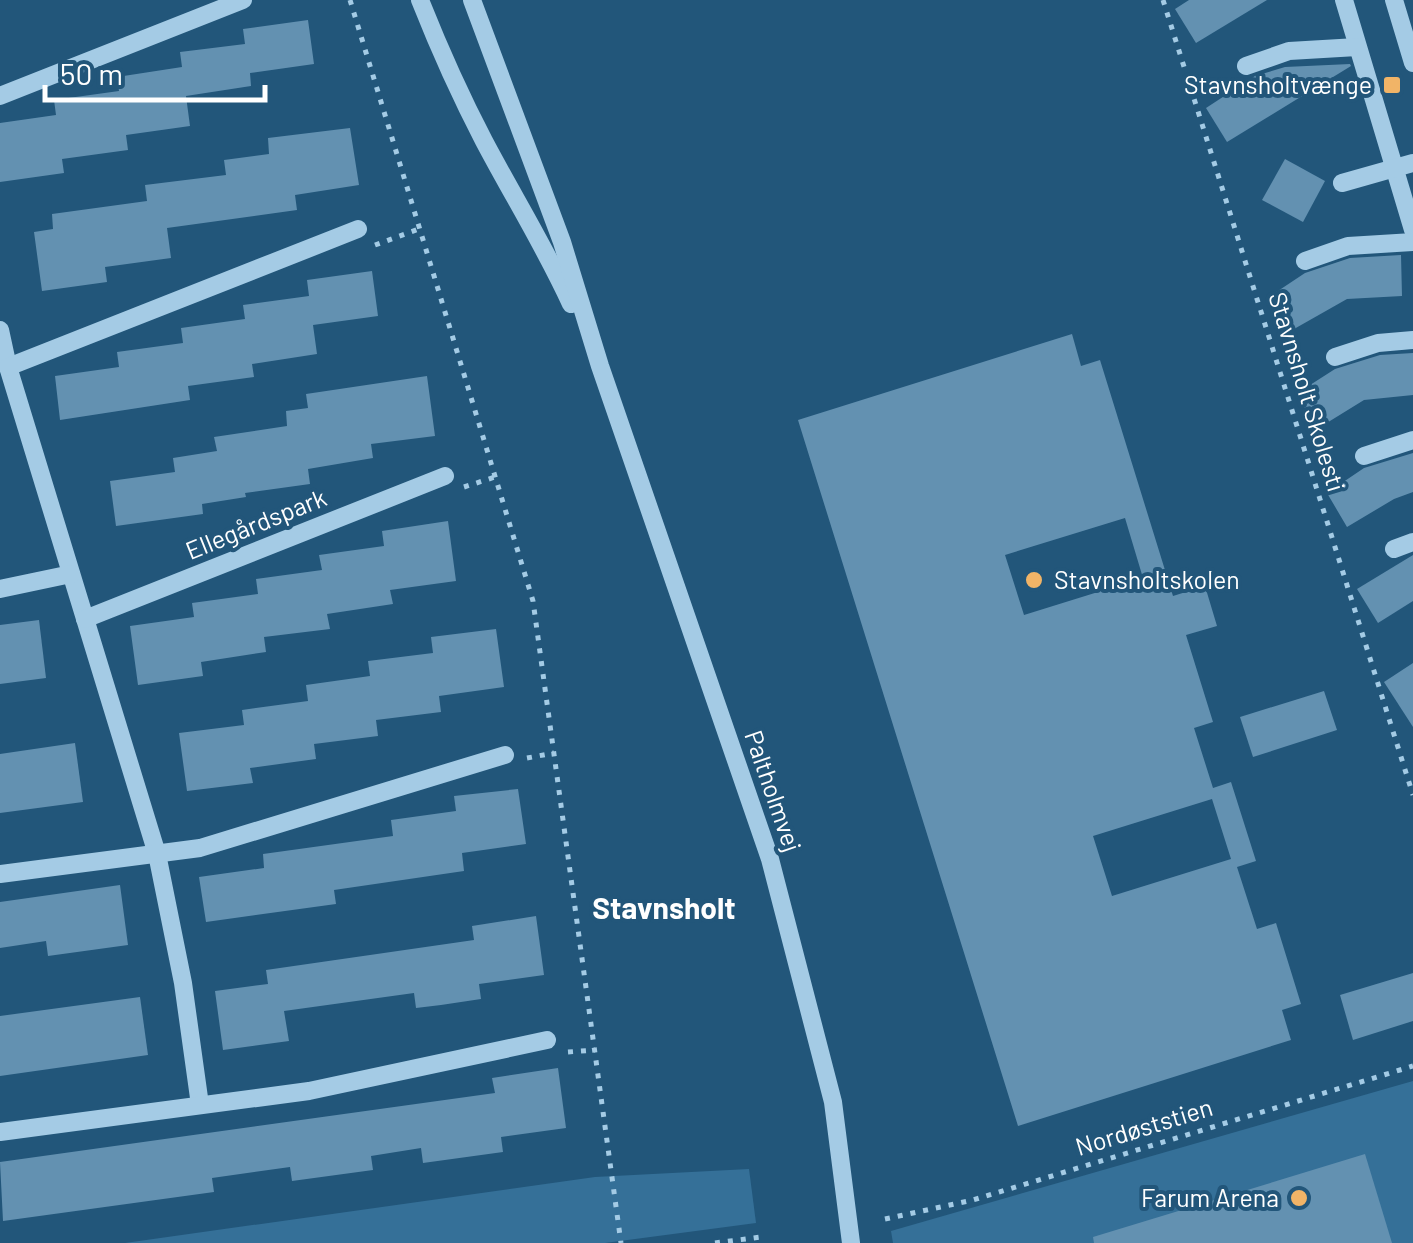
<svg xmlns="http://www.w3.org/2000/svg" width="1413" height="1243" viewBox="0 0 1413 1243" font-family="Barlow,sans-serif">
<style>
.green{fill:#357098}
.building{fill:#6391b1;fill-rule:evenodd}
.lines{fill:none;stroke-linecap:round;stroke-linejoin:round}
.path{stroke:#a4cbe5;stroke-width:5;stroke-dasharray:5 8;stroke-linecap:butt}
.minor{stroke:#a4cbe5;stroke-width:18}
.poi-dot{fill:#f1b467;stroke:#22567a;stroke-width:4}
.labels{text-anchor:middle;stroke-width:8;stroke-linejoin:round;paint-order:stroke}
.poi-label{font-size:25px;fill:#fff;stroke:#22567a;text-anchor:end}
.street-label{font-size:25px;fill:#fff;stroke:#22567a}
.quarter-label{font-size:30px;font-weight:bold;fill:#fff;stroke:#22567a}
</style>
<rect width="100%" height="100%" fill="#22567a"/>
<g class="green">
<path d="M1413 1081V1243H893L891 1231Z"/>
<path d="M749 1169 756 1223 605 1243H125L595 1177Z"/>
</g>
<g class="building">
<path d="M1189 0H1267L1196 43 1175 9Z"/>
<path d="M308 20 314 64 250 73 251 86 186 96 190 126 126 135 128 150 62 159 64 173 0 182V123L56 115 54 100 119 91 117 77 182 67 180 52 245 44 243 29Z"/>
<path d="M1350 64 1351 66 1227 142 1206 108 1255 76 1285 67Z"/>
<path d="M350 128 359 185 295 195 297 210 167 228 171 258 105 267 107 282 42 291 34 232 53 229 52 214 147 201 145 185 226 175 224 160 269 154 268 138Z"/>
<path d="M1285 159 1325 181 1303 222 1262 200Z"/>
<path d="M1401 255 1402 296 1347 299 1287 333 1266 299 1305 273 1350 258Z"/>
<path d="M372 271 378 316 313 325 317 354 252 364 254 377 188 386 190 400 60 420 55 376 119 367 117 352 183 343 181 328 245 319 243 305 309 296 307 280Z"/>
<path d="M1072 334 1081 366 1100 360 1173 596 1205 586 1217 626 1186 635 1213 722 1194 728 1213 788 1231 782 1256 861 1237 867 1257 929 1276 923 1301 1004 1282 1010 1291 1040 1018 1126 798 420ZM1125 518 1143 578 1024 615 1005 555ZM1212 799 1231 859 1112 896 1093 836Z"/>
<path d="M1413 353V395L1364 400 1317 429 1296 394 1335 369 1380 355Z"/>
<path d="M427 376 435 436 371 444 373 458 308 469 310 484 245 493 246 497 202 504 203 514 116 526 110 481 175 472 173 458 217 451 214 437 287 426 286 411 308 408 306 394Z"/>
<path d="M1413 453V492L1394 499 1347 527 1327 493 1364 468Z"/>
<path d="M448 521 456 581 390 590 393 604 327 614 330 629 264 637 266 652 201 662 203 676 138 685 130 626 194 617 192 603 258 594 256 579 322 570 319 555 384 546 382 531Z"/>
<path d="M1413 555V601L1378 623 1357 589Z"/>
<path d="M39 620 46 678 0 684V625Z"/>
<path d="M496 629 504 687 439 696 441 712 376 720 378 736 314 744 316 759 250 768 253 783 187 791 179 733 244 725 242 710 308 701 306 685 370 676 368 661 433 653 431 637Z"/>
<path d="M1413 663V727L1384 682Z"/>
<path d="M1324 691 1337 730 1253 757 1240 717Z"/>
<path d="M75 743 83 802 0 813V754Z"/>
<path d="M518 789 526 844 462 853 464 871 334 890 336 904 206 922 199 877 264 868 263 854 393 836 391 820 456 811 454 796Z"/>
<path d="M120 885 128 945 48 956 46 941 0 948V902Z"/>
<path d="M536 916 544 975 479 984 481 999 441 1005 416 1008 414 993 284 1011 289 1041 223 1050 215 991 268 984 266 970 474 940 472 926Z"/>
<path d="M1413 973V1021L1353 1040 1340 995Z"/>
<path d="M140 997 148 1055 0 1076V1016Z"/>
<path d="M558 1068 566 1128 501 1137 503 1152 423 1163 421 1148 371 1156 373 1170 292 1181 290 1167 212 1178 214 1192 3 1221 0 1162 495 1093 492 1078Z"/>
<path d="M1365 1154 1392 1243H1094L1093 1237Z"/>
</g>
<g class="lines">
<g class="path">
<path d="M350 0 533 601 621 1243"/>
<path d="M1163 0 1413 795"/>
<path d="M375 245 419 229"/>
<path d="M464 487 495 477"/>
<path d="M527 758 554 753"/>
<path d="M568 1052 595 1050"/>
<path d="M885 1219 973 1200 1413 1066"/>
<path d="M715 1243 761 1237"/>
</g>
<g class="minor">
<path d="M420 0C439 48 460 95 484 141 513 196 545 247 571 304"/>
<path d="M472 0 562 242 600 366 770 859 833 1102 851 1243"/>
<path d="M1344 0 1413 230"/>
<path d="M1394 0 1413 63"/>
<path d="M1246 66 1289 51 1357 47"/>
<path d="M0 96 243 0"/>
<path d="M1342 183 1413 163"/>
<path d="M1305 261 1348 246 1413 242"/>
<path d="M0 330 8 367 157 854 183 983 200 1105"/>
<path d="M1335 357 1378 343 1413 340"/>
<path d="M8 367 358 229"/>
<path d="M1364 456 1413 440"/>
<path d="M1394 549 1413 542"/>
<path d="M0 589 71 574"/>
<path d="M85 619 445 476"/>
<path d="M0 874 200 848 505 755"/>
<path d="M0 1132 309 1091 547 1040"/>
</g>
</g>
<g class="poi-dot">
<rect x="1382" y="75" width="20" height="20" rx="5"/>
<circle cx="1034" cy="580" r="10"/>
<circle cx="1299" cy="1198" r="10"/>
</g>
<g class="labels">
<g class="poi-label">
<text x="1372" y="94">Stavnsholtvænge</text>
<text x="1054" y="589" text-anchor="start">Stavnsholtskolen</text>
<text x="1279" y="1207">Farum Arena</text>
</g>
<g class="street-label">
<text transform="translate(1307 392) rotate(73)" y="9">Stavnsholt Skolesti</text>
<text transform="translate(256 524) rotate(-22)" y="9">Ellegårdspark</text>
<text transform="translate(773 791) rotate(71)" y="9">Paltholmvej</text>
<text transform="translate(1144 1127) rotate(-17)" y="9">Nordøststien</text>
</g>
<g class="quarter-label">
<text x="664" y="919">Stavnsholt</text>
</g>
</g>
<path d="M45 85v15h220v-15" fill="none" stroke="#ffffff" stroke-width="5"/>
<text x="60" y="85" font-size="30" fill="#ffffff" stroke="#22567a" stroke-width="8" paint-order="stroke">50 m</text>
</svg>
